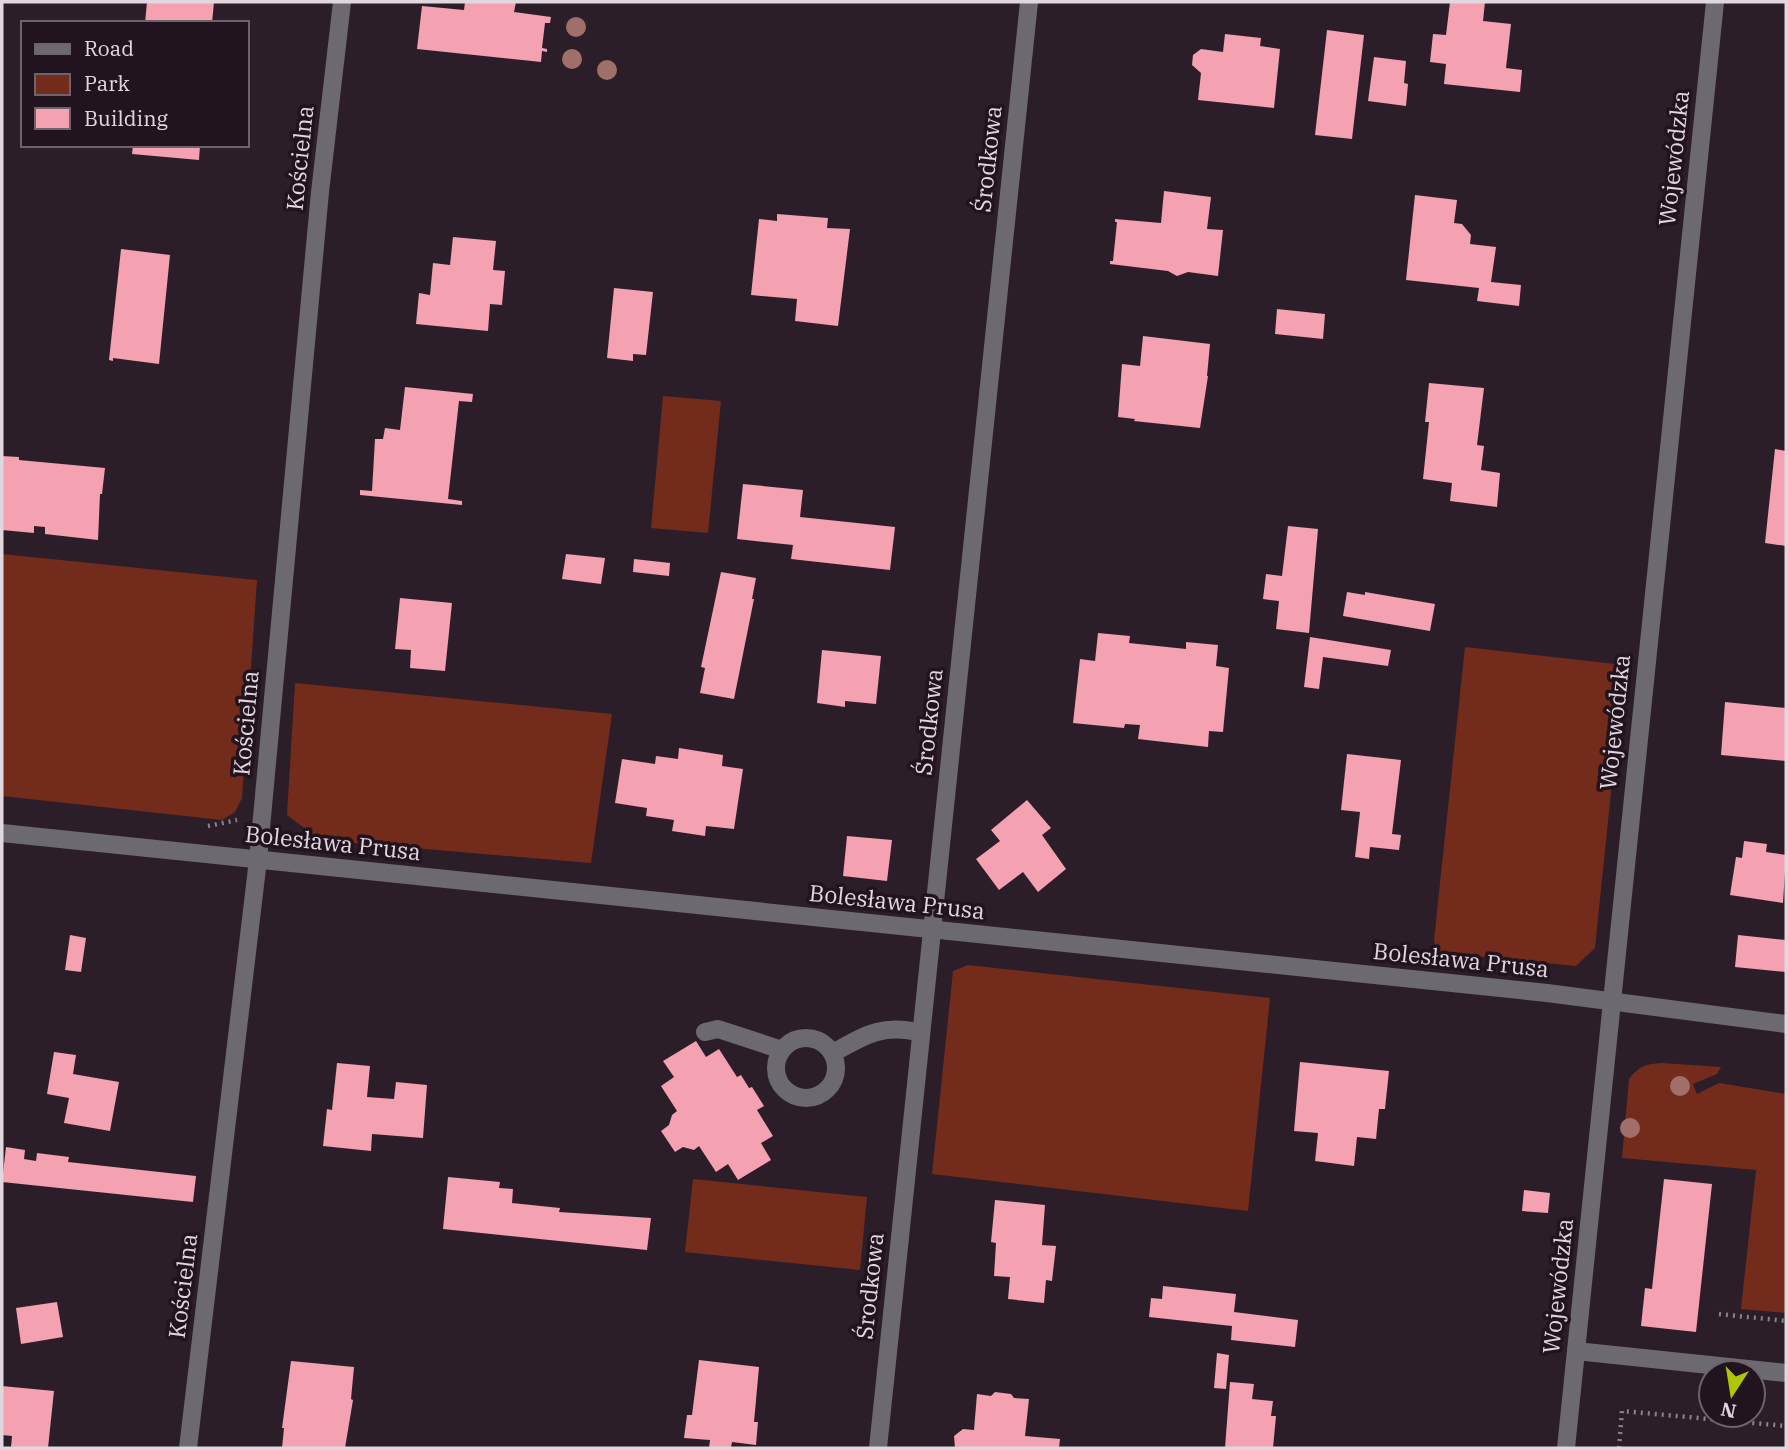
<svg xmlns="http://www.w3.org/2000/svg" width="1788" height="1450" viewBox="0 0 1788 1450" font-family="'IBM Plex Serif',serif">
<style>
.green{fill:#732b1c}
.building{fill:#f4a1b2}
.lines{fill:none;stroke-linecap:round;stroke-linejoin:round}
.path{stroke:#8d828a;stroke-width:4.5;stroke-dasharray:2 5;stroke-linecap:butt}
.minor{stroke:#6d6970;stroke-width:18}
.tree{fill:#a06f69}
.labels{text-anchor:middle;stroke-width:7;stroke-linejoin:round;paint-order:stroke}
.street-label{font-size:23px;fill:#e1d7de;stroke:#22141e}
</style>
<rect width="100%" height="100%" fill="#2c1e28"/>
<g class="green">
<path d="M663 396 721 401 708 533 651 528Z"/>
<path d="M2 554 257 580 242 798 235 812 222 820 2 796Z"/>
<path d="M1465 647 1624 665 1595 948 1576 966 1437 952 1434 940Z"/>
<path d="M295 683 612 714 591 863 320 840 287 815Z"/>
<path d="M968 965 1270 998 1248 1211 932 1174 953 971Z"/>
<path d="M1662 1063 1721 1067 1717 1074 1693 1084 1697 1094 1719 1083 1786 1094V1313L1741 1309 1756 1170 1622 1158 1629 1079C1639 1066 1646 1064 1662 1063Z"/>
<path d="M693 1179 867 1197 860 1270 685 1252Z"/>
</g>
<g class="building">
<path d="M147 2H214L212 23H145Z"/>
<path d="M465 2H516L514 12 551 17 550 23H545L542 48 547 49V52L542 51 541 62 417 49 422 6 464 10Z"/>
<path d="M1450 2H1485L1483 21 1511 24 1506 68 1522 70 1520 92 1444 84 1446 64 1430 62 1433 34 1446 35Z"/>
<path d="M1327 30 1364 35 1352 139 1315 135Z"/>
<path d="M1225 34 1261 38 1260 46 1280 49 1274 108 1198 100 1201 73 1192 65 1193 55 1201 49 1223 52Z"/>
<path d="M1374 57 1406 61 1404 83 1408 84 1406 106 1368 101Z"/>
<path d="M133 145H200L199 160 132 154Z"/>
<path d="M1164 191 1211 197 1207 229 1223 230 1218 276 1188 272 1177 276 1168 271 1110 264V261H1113L1117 222H1115V219L1161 223Z"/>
<path d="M1415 195 1457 200 1454 223 1462 224 1471 235 1470 244 1496 247 1491 282 1521 285 1519 306 1477 301 1479 288 1406 280Z"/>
<path d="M777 214 828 218 827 228 850 229 838 326 795 321 797 299 751 295 759 219 777 221Z"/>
<path d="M453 237 496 241 493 270 505 271 502 305 490 304 488 331 416 324 419 293 430 295 433 263 450 265Z"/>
<path d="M121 249 170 255 159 364 113 358V361L109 360Z"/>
<path d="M614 288 653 292 646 355 633 354V361L607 358Z"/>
<path d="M1277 309 1325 314 1323 339 1275 334Z"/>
<path d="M1143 336 1210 344 1207 376H1208L1200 428 1134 421 1135 419 1118 417 1122 364 1140 366Z"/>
<path d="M1429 383 1484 388 1477 445 1484 446 1481 470 1500 473 1497 507 1450 501 1452 483 1423 479 1429 422H1425Z"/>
<path d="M405 387 473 394 472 402 459 401 448 499 462 501V505L360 495V490L372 491 375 439H383L385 428 400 430Z"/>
<path d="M1775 449 1786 451V546L1765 543Z"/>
<path d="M2 456 19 457V460L105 468 102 494H100L98 540 45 534V527L34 526V533L2 530Z"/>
<path d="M743 484 803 490 800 517 895 527 890 570 791 559 793 545 737 539Z"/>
<path d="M1288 526 1318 529 1309 633 1276 629 1279 601 1263 599 1266 574 1282 576Z"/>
<path d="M566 554 605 558 601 584 562 579Z"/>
<path d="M634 559 670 563 669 576 633 572Z"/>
<path d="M721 572 756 578 752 599H754L734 699 700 693 705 668 701 667Z"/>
<path d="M1347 592 1365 595V592L1435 604 1430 631 1343 616Z"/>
<path d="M400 598 452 603 445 671 410 668 411 650 395 649Z"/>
<path d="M1098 633 1130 636 1129 643 1186 649V642L1218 645 1216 666 1229 668 1223 732 1209 731 1208 747 1138 739 1140 725 1125 724 1124 728 1073 723 1080 659 1095 661Z"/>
<path d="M1310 637 1391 650 1388 666 1323 657 1319 689 1304 687Z"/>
<path d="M822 650 881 656 876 704 845 701V707L817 703Z"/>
<path d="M1725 702 1786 708V761L1721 755Z"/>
<path d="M679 748 723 755 722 766 743 769 734 829 706 826 705 836 672 831 674 820 646 816 647 808 615 803 622 759 655 764 656 756 678 759Z"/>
<path d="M1347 754 1401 760 1392 834 1401 835 1399 850 1370 847 1369 859 1355 857 1360 812 1341 810Z"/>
<path d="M1027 800 1051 828 1042 835 1066 869 1038 892 1023 872 999 890 976 859 1000 841 991 830Z"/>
<path d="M847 836 892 840 887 881 843 876Z"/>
<path d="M1744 841 1767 844 1766 852 1786 855 1783 903 1730 895 1736 857 1742 858Z"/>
<path d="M70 935 86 938 81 972 65 970Z"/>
<path d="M1738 935 1786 940V972L1735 967Z"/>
<path d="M696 1041 706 1057 719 1049 737 1077 741 1075 749 1088 752 1087 764 1106 757 1110 773 1136 761 1143 771 1160 738 1180 728 1164 716 1172 699 1146 694 1150 683 1147 675 1152 661 1131 669 1125 672 1115 677 1111 661 1086 674 1077 663 1061Z"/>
<path d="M54 1052 76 1055 73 1074 119 1082 110 1131 64 1123 69 1098 47 1094Z"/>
<path d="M1300 1062 1389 1071 1385 1109H1379L1376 1139 1357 1137 1354 1166 1315 1161 1318 1133 1294 1131Z"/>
<path d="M337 1063 370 1066 367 1097 394 1099 396 1082 427 1085 423 1138 372 1134 371 1151 323 1146 327 1109 332 1110Z"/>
<path d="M6 1147 25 1150 24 1159 36 1161 37 1153 69 1157 68 1162 196 1176 193 1202 2 1182Z"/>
<path d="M448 1177 500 1182 499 1188 513 1189 512 1203 560 1208 559 1212 651 1218 647 1250 443 1229Z"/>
<path d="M1664 1179 1712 1184 1696 1332 1641 1326 1645 1288 1652 1289Z"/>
<path d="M1524 1190 1550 1193 1548 1213 1522 1211Z"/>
<path d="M995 1200 1045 1205 1042 1245 1056 1246 1052 1281 1046 1280 1044 1303 1008 1299 1010 1277 994 1276 996 1243 991 1242Z"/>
<path d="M1163 1286 1236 1294 1234 1312 1298 1320 1295 1347 1231 1340 1232 1326 1149 1317 1151 1298 1162 1299Z"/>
<path d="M57 1302 63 1337 21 1344 16 1308Z"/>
<path d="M1217 1353 1229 1355 1226 1389 1214 1388Z"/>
<path d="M699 1360 759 1367 754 1422H758L756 1445 732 1442 731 1448H709L710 1440 684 1438 687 1415H692Z"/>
<path d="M291 1361 354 1367 351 1399 353 1400 345 1448H282L284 1428H282Z"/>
<path d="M1230 1382 1254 1384 1252 1399 1273 1401 1271 1416H1276L1273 1448H1225Z"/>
<path d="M2 1386 54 1391 48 1448 11 1447 12 1436 2 1435Z"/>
<path d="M995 1392 1011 1394 1014 1398 1029 1399 1025 1436 1060 1439 1059 1448H955L954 1436 963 1429 974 1430 977 1394 991 1396Z"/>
</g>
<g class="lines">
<g class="path">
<path d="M208 826 237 820"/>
<path d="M1719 1314 1786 1321"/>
<path d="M1619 1448 1622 1411 1786 1426"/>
</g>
<g class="minor">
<path d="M2 833 1547 993 1786 1024"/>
<path d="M705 1032 718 1029 782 1050"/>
<circle cx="806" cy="1068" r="30"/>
<path d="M833 1053C865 1035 884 1023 921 1033"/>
<path d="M1576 1351 1786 1373"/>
<path d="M188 1448 258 860 320 192 342 2"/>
<path d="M878 1448 1029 2"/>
<path d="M1566 1448 1715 2"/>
</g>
</g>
<g class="tree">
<circle cx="576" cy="27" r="10"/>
<circle cx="572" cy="59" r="10"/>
<circle cx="607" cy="70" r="10"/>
<circle cx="1680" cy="1086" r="10"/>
<circle cx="1630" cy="1128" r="10"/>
</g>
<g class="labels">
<g class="street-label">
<text transform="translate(300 158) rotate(-84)" y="8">Kościelna</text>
<text transform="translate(1674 158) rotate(-84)" y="8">Wojewódzka</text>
<text transform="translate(988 159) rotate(-84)" y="8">Środkowa</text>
<text transform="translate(929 722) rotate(-84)" y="8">Środkowa</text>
<text transform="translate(1615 722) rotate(-84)" y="8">Wojewódzka</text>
<text transform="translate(246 723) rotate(-85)" y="8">Kościelna</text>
<text transform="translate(333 843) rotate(6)" y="8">Bolesława Prusa</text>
<text transform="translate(897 902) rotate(6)" y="8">Bolesława Prusa</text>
<text transform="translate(1461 960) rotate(6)" y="8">Bolesława Prusa</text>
<text transform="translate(183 1286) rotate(-83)" y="8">Kościelna</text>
<text transform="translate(870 1286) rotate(-84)" y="8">Środkowa</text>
<text transform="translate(1558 1286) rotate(-84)" y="8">Wojewódzka</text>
</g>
</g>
<rect width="1788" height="1450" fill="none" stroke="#e1d7de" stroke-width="7"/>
<rect x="21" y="21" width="228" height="126" fill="#22141e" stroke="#6e626b" stroke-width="2"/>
<rect x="35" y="44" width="35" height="10" fill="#6d6970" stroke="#6e626b" stroke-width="2"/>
<text x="84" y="56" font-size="21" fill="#e1d7de">Road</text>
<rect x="35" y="74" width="35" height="21" fill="#732b1c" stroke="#6e626b" stroke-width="2"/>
<text x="84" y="91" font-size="21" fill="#e1d7de">Park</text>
<rect x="35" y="108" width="35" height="21" fill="#f4a1b2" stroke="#6e626b" stroke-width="2"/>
<text x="84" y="126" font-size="21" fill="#e1d7de">Building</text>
<g transform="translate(1732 1394) rotate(192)"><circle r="33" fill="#22141e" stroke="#6e626b" stroke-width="2"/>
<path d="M0-5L12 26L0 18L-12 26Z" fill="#afc507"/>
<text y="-10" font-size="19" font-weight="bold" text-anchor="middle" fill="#e1d7de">N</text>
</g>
</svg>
